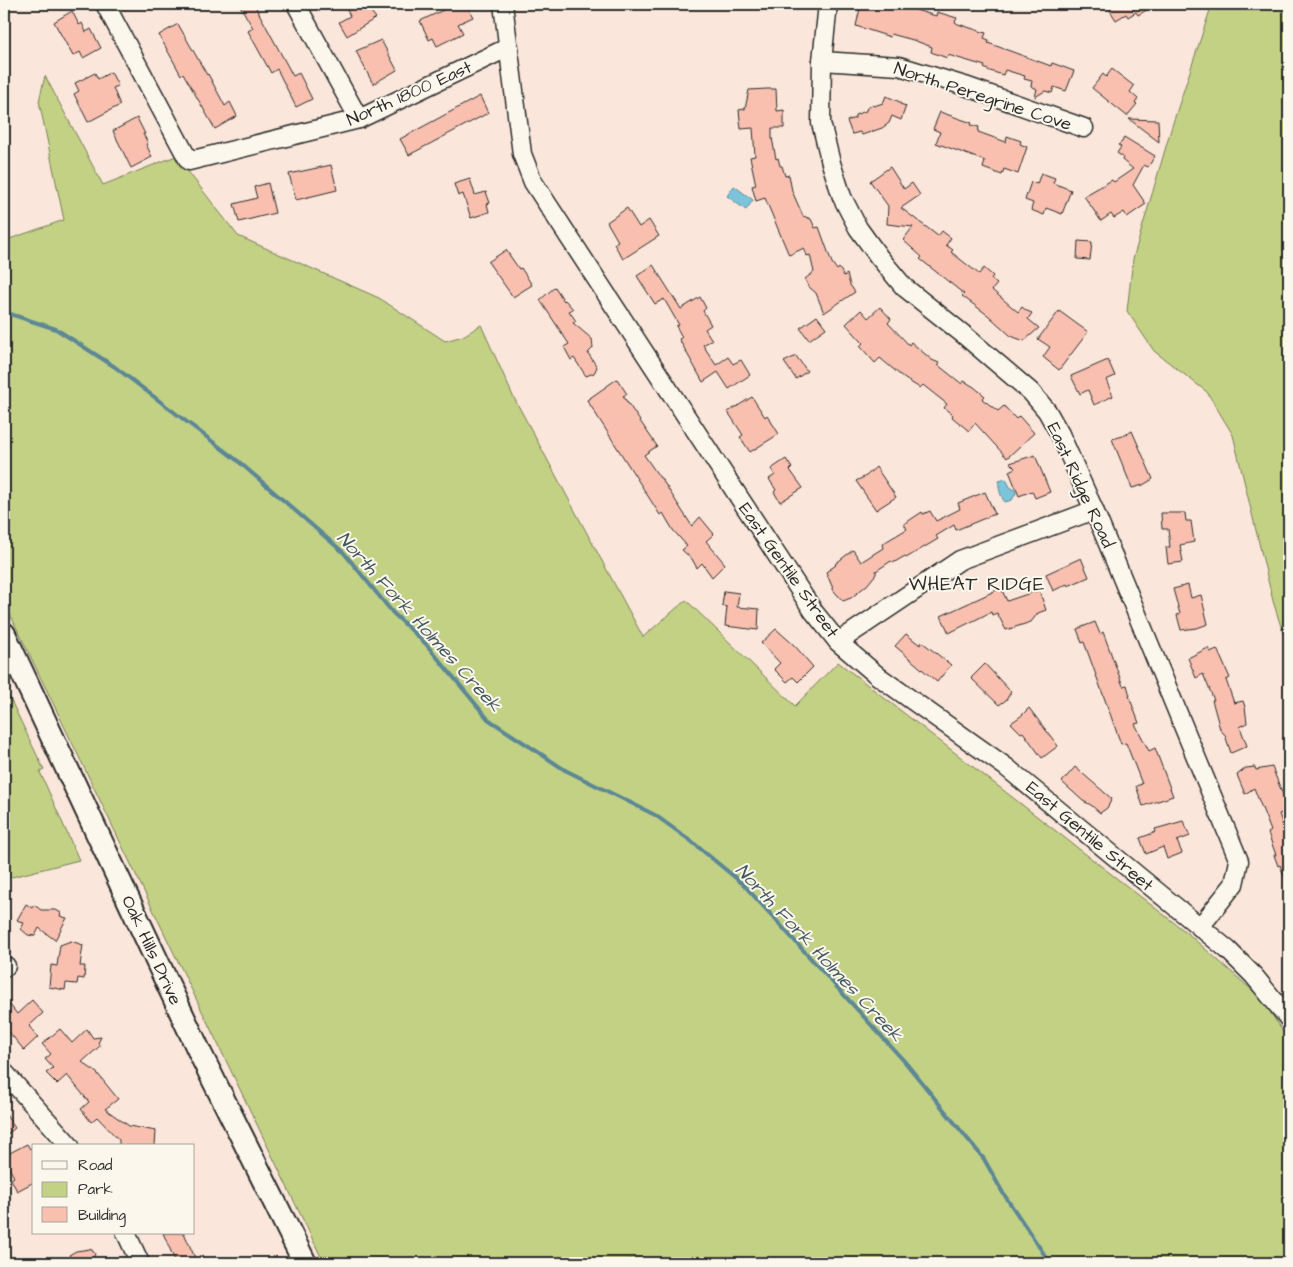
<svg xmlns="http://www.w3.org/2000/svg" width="1293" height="1267" viewBox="0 0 1293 1267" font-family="'Architects Daughter',sans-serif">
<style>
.green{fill:#c3d185;stroke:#777e58}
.water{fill:#7cc4dc;stroke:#5c8795}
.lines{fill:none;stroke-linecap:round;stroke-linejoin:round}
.stream{stroke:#5c8795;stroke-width:4}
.building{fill:#f9c0b0;stroke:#2b2b2b}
.minor-casing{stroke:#2b2b2b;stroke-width:21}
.major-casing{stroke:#2b2b2b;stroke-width:26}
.minor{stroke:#fbf7ec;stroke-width:18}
.major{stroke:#fbf7ec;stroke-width:22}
.labels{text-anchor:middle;stroke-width:4;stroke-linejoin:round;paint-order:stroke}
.street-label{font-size:18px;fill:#2b2b2b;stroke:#fbf7ec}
.neighbourhood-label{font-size:19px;letter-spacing:1px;fill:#2b2b2b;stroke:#fbf7ec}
.water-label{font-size:19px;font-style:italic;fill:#435960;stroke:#fbf7ec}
</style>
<rect width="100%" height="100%" fill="#fae6da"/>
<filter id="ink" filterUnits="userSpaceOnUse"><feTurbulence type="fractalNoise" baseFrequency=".02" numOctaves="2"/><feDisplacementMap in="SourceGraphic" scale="10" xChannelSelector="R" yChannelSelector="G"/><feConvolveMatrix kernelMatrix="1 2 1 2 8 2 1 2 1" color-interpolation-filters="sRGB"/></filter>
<g filter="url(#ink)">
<g class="green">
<path d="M1212 4H1289V652L1273 601 1233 435 1207 392 1154 351 1127 311 1133 259 1172 126Z"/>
<path d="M45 76 103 185 176 156 238 236 379 298 445 341 463 336 481 325 513 396 643 637 686 600 795 706 838 662 1186 932 1261 998 1289 1041V1263H636L630 1259 621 1263H324L4 602V241L64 220 39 101Z"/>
<path d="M4 686 44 770 40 772 79 860 4 879Z"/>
</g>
<g class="water">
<path d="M734 186 753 200 746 210 727 196Z"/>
<path d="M1006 479 1010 487 1015 490 1016 493 1012 500 1005 502C1001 498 998 487 999 481Z"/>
</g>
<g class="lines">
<path class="stream" d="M4 312 56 329 115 367 238 461 344 553 393 613 426 644 488 719 565 770 655 815 691 841 743 884 905 1062 984 1159 1003 1193 1050 1263"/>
</g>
<g class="building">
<path d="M239 4H254L293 76 299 73 312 99 296 107 277 69 271 73 248 31 253 28Z"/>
<path d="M344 4H365L376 18 347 36 339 22 350 16Z"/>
<path d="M456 4H466L473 17 458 24 463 33 437 46 433 38 429 40 420 21Z"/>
<path d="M861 4H895L936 16 937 12 957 18 955 22 958 24 986 33 984 38 989 40 988 43 1051 66 1052 63 1074 71 1066 91 1054 87 1052 93 1045 91 1035 97 1037 89 1031 86 1032 81 1024 79 1025 76 1005 70 1003 75 990 71 984 68 985 66 948 55 947 58 931 52 932 47 913 40 891 34 890 37 856 26Z"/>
<path d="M1106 4H1157L1138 15 1136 12 1128 17 1126 14 1116 20Z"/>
<path d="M72 11 79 25 82 23 86 32 91 29 101 48 83 58 80 52 73 56 54 22Z"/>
<path d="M178 24 207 75 208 74 225 106 230 102 237 116 215 129 183 73 181 75 159 35Z"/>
<path d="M381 40 397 70 373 84 356 51Z"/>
<path d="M1112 69 1134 86 1130 92 1138 99 1135 103 1137 104 1127 116 1092 88 1103 74 1106 77Z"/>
<path d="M111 72 118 86 113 88 120 105 88 122 74 94 79 91 75 83 95 73 98 79Z"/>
<path d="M767 89H776L777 111 784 110V128H772V138L776 159 778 158 780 166H782L785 176 789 175 792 191 803 216 811 219 815 228 819 227 832 263 837 270 839 268 844 276 847 274 850 285 855 292 824 313 816 293 809 287 805 279 814 272 810 255 807 256 804 248 789 255 765 198 756 201 752 186 756 185 750 157 755 156 753 128 741 129 739 110 745 109 749 90Z"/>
<path d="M480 96 488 113 409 155 400 139Z"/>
<path d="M886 96 900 102V104L906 106 901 120 892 116 889 123 882 128 862 135 860 132 852 134 847 121 855 118V115L866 111V109L872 105 874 106 883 103Z"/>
<path d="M940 112 972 123 971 125 979 127 978 132 1006 142 1007 136 1021 141 1020 144 1027 147 1018 174 1004 169 1002 175 983 168 985 161 936 143 940 132 933 129Z"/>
<path d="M137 118 145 134H143L148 143 146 144 152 157 131 168 113 131Z"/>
<path d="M1129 119 1158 120 1159 142Z"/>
<path d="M1124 137 1155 156 1148 167 1144 165 1133 185 1146 204 1127 217 1124 212 1114 218 1111 214 1101 221 1084 196 1112 180 1114 182 1133 169 1122 160 1123 157 1117 153 1121 147 1118 145 1122 142Z"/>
<path d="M331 165 337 190 296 200 289 174Z"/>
<path d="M890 167 904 189 912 183 920 195 901 208 938 236 942 231 951 238 946 245 953 250 951 252 979 274 984 268 993 276 991 279 997 284 992 290 1018 312 1022 307 1027 311 1032 313 1028 319 1039 328 1024 341 1011 336 989 316 962 296 964 294 920 259 922 257 903 240 913 227 887 224 888 206 870 181Z"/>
<path d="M1041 173 1055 178 1053 183 1071 190 1062 214 1046 208 1044 215 1031 210 1033 203 1025 200 1031 182 1037 184Z"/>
<path d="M470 179 475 195 486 192 490 203 487 204 489 212 471 218 463 194 458 196 454 184Z"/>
<path d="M268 183 275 213 239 222 234 204 257 198 254 187Z"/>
<path d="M627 208 639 227 649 220 659 236 623 259 614 244 618 241 607 222Z"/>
<path d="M1078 241 1092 242 1090 260 1077 259Z"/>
<path d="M506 250 519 269 521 268 532 285 513 297 488 262Z"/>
<path d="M653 265 681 309 700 297 706 308 703 311 711 325 705 329 712 340 703 345 716 365 728 357 733 364 741 360 750 375 729 389 718 372 703 382 679 339 682 337 676 326 679 325 664 299 655 304 637 276Z"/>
<path d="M555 287 564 301 565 300 573 309 569 311 576 321 573 323 592 339 593 348 588 353 597 367 594 373 586 376 574 358 571 360 564 347 569 344 540 300Z"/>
<path d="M880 307 891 319 888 323 909 345 911 342 932 360 939 363 938 365 962 384 964 381 974 387 985 396 982 399 998 411 1004 406 1016 419 1019 416 1034 433 1007 458 975 423 969 431 952 417 953 415 944 408 947 404 923 385 920 388 905 379 880 358 875 363 860 346 863 343 846 324 861 310 868 318Z"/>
<path d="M1059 311 1088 332 1059 370 1043 357 1050 347 1038 339Z"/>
<path d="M817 316 826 328 809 340 800 328Z"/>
<path d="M796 356 807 371 796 379 784 362Z"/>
<path d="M1108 360 1115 376 1106 380 1113 396 1094 405 1088 390 1080 394 1071 376Z"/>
<path d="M617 379 627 394 623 396 657 446 644 455 660 478H661L692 526 700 517 714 534 706 541 725 564 712 577 702 563 697 568 692 559 682 550 687 546 673 530 663 513 660 515 587 400Z"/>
<path d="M752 397 765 417 767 415 779 434 750 452 740 437 743 435 728 412Z"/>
<path d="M1132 431 1153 479 1143 485 1132 488 1112 439 1123 436Z"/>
<path d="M1035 455 1050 492 1035 498 1032 491 1019 496 1009 471 1015 468 1010 463Z"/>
<path d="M786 459 792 468 790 470 803 488 780 502 774 492 776 490 769 479 775 475 771 469Z"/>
<path d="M876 467 896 497 876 510 856 481 866 476Z"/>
<path d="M985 492 995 514 956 530 954 525 936 536 938 539 906 558 905 556 893 563 891 561 876 571V574L867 585 851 598 843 601 834 591 826 572 836 565 835 564 853 550 861 562 883 548 882 544 907 529 904 524 922 512 923 514 930 511 936 521 960 509 958 503Z"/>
<path d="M1161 513H1185L1186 521H1191L1194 542 1180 545 1183 562 1168 564 1166 547H1170L1168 529H1162Z"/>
<path d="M1081 558 1089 577 1068 586 1067 584 1053 591 1046 574Z"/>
<path d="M1188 585 1191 598 1201 595 1208 624 1197 628 1181 630 1177 615 1180 614 1173 589Z"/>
<path d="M1001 588 1007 601 1039 590 1046 610 1038 613 1031 622 1006 630 997 613 992 615 991 612 949 633 941 616Z"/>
<path d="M724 591 739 593 737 607 759 609 758 630 725 626 727 607 722 606Z"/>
<path d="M1095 622 1100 634 1103 632 1123 686 1127 685 1130 696H1129L1139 723 1135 724 1149 751 1155 748 1173 796 1143 806 1136 786 1142 784 1126 743 1121 744 1084 642 1082 643 1077 629Z"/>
<path d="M776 629 795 646 813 667 798 682 793 677 787 682 774 669 780 663 761 643Z"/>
<path d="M906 634 920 645 922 642 951 665 937 682 895 646Z"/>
<path d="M1208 648 1210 652 1217 649 1230 678 1226 680 1234 703 1243 701 1245 707 1247 723 1240 727 1247 746 1231 753 1225 735 1220 729 1212 700H1214L1203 674 1196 678 1188 658Z"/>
<path d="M985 664 1011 692 1006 700 999 705 971 678Z"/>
<path d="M1029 708 1058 746 1042 758 1023 732 1021 733 1011 723 1021 716Z"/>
<path d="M1075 767 1112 799 1107 808 1100 813 1091 805 1083 801 1062 782Z"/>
<path d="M1255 767 1256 770 1272 767 1289 810 1279 814 1289 842V887H1288L1280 865 1278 866 1274 855H1276L1268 833 1271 831 1254 788 1245 794 1237 775 1246 768Z"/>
<path d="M1183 821 1190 836 1177 841 1182 853 1167 859 1163 847 1146 854 1140 838 1156 832 1155 829Z"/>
<path d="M26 904 32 908 34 905 41 910H56L61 913 60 916 67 918 55 940 39 928 35 936 28 935 21 929 24 923 17 920Z"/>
<path d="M71 941 83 945 80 966H85L84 979 78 978 77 984 66 983 65 990 49 987 51 965 57 966 60 945Z"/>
<path d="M32 1000 43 1013 29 1026 38 1037 24 1050 4 1026V1011L10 1005 17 1014Z"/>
<path d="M60 1029 72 1043 87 1029 93 1038 101 1037 98 1043 100 1046 82 1062 97 1073 118 1099 105 1109 129 1126 156 1131 155 1146H119V1140L97 1117 91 1122 81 1109 89 1102 67 1075 57 1084 46 1073 53 1068 45 1059 51 1054 42 1044Z"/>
<path d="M4 1112 15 1128 4 1137Z"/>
<path d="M27 1144 30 1149 34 1147V1182L17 1191 11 1179 14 1177 4 1159V1156Z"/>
<path d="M163 1233H184L196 1260 188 1263H176Z"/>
<path d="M90 1249 92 1250 95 1254 94 1256 99 1263H73L69 1255 76 1251Z"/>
</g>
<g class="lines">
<defs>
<g id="minor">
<path d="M105 4 189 161 359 119 509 47"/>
<path d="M296 4 359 119"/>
<path d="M503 4 522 154 533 182 814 612 838 642 878 676 1006 767 1228 950 1254 976 1289 1019"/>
<path d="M828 4 822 61 821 123 831 163 842 197 858 228 879 257 904 287 963 334 1031 392 1047 411 1060 434 1094 510 1239 861 1234 884 1200 927"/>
<path d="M822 61 899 66 965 86 1084 128"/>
<path d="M838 642 960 560 1094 510"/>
<path d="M4 968 6 966"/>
<path d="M4 1072 70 1146"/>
<path d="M126 1233 140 1263"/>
</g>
<path id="major" d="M4 634 201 1055 305 1263"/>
</defs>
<use href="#minor" class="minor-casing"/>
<use href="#major" class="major-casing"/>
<use href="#minor" class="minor"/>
<use href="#major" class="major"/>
</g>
</g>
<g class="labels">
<g class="street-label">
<text transform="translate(409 93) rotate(-24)" y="6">North 1800 East</text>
<text transform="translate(983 96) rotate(18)" y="6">North Peregrine Cove</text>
<text transform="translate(1081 485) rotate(65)" y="6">East Ridge Road</text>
<text transform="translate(789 570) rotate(55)" y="6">East Gentile Street</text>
<text transform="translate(1090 836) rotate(40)" y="6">East Gentile Street</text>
<text transform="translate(152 950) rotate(65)" y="6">Oak Hills Drive</text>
</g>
<g class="neighbourhood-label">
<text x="977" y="590">WHEAT RIDGE</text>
</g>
<g class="water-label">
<text transform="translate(420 621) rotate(48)" y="7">North Fork Holmes Creek</text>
<text transform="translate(820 952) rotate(47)" y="7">North Fork Holmes Creek</text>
</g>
</g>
<rect width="1293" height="1267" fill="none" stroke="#fbf7ec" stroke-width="20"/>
<rect x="10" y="10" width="1273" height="1247" fill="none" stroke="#2b2b2b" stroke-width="2" filter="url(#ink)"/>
<rect x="32" y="1144" width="162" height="90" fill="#fbf7ec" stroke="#a8a59f"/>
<rect x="42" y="1161" width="25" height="8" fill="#fbf7ec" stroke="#a8a59f"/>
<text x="78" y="1170" font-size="15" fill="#2b2b2b">Road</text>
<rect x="42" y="1182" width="25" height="15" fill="#c3d185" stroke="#a8a59f"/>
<text x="78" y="1194" font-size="15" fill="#2b2b2b">Park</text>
<rect x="42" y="1207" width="25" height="15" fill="#f9c0b0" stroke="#a8a59f"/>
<text x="78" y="1220" font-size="15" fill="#2b2b2b">Building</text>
</svg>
